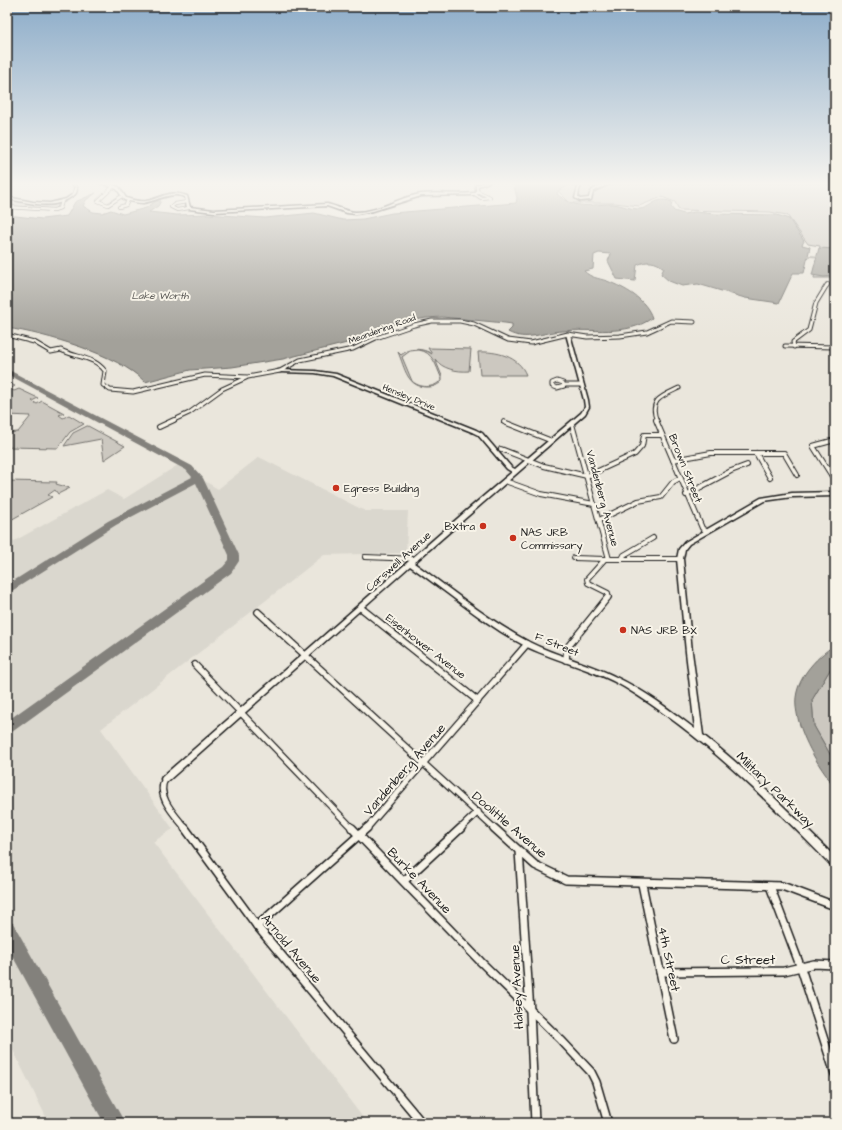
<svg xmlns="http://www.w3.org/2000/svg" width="842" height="1130" viewBox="0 0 842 1130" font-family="'Architects Daughter',sans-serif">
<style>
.built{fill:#dad7ce}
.green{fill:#ccc8c0;stroke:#74726e;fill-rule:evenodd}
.water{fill:#a3a19a;stroke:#6d6c68}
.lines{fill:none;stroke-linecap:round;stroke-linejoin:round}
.river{fill:#a3a19a;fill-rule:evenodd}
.taxiway{fill:#83817c;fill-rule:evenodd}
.street-far4-casing{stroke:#1c1c1c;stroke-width:4}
.street-far3-casing{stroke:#1c1c1c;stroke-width:5}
.street-far2-casing{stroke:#1c1c1c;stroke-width:6}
.street-far1-casing{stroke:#1c1c1c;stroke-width:8}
.street-casing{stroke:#1c1c1c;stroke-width:10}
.secondary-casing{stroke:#1c1c1c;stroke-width:3}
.street-far4{stroke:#f7f3e8;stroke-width:2.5}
.street-far3{stroke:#f7f3e8;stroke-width:3}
.street-far2{stroke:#f7f3e8;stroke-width:4}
.street-far1{stroke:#f7f3e8;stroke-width:5.5}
.street{stroke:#f7f3e8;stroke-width:7}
.secondary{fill:#f7f3e8;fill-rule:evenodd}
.poi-dot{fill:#c8321e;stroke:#f7f3e8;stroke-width:1.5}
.labels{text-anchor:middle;stroke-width:4;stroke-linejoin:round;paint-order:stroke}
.far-street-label{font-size:9px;fill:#1c1c1c;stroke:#f7f3e8}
.far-water-label{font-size:10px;font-style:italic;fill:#52514e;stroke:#f7f3e8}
.street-label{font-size:11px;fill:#1c1c1c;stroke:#f7f3e8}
.poi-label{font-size:11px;fill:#1c1c1c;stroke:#f7f3e8;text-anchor:start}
.near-street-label{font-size:13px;fill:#1c1c1c;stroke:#f7f3e8}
</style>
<rect width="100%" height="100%" fill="#eae6dc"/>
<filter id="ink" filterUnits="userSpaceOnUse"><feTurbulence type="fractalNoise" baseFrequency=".025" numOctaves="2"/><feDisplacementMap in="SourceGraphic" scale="8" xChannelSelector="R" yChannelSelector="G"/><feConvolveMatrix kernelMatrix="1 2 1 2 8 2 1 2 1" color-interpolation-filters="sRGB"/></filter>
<g filter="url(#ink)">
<path class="built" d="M259 457 365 511H408L406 553 324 555 101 729 173 829 153 842 367 1123H49L7 1038V545L107 490 124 499 178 465 218 489Z"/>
<g class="green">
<path d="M570 182H835V278H814L820 246 808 244 787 215 770 212 679 210 675 202 662 197 639 206 615 203H570L558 191Z"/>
<path d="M7 199 33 204 59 203 56 209 7 206Z"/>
<path d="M428 348 471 349 469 371C457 372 442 369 435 359L442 376V381C438 385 434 387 428 387 407 388 405 368 398 352L401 355C410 347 423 348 432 354ZM419 350C433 352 436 366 441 377V380C434 389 419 388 412 381L402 357 410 351Z"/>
<path d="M478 352C496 351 519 356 526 375H480Z"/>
<path d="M7 382 15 386 10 389 14 391 19 389 38 398 32 401 37 404 42 401 64 413 59 415 63 418 69 415 84 424 70 432 58 448 7 447V433L18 432 31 416 7 415Z"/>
<path d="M87 426H88L125 446 104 460 101 439 64 446 73 433Z"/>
<path d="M7 481 57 482 56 484 70 488 58 494 55 490 48 495 52 497 7 522Z"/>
<path d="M835 665V763L814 726 812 700 831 668Z"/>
</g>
<g class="water">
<path d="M513 182H570L566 187 559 190 557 194C577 211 590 204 613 204 622 205 630 209 638 209 652 209 654 195 672 202L671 207 674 211 684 214 695 212 715 214 777 215 789 219 804 241 802 245 810 247 804 273H793L779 303 745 298 698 284 682 286 669 281 661 274 664 268C655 261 648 260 637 265L635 281 617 279 608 261 611 254 599 253 594 255 593 269 584 271C591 278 598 278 607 281 625 288 646 299 652 318 626 337 592 328 562 331 544 332 526 342 508 332L512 328V324L505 323 442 317 426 318 389 325 359 340 283 359 232 367 190 370 145 382C118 354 45 334 7 328V215L42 219 67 216 75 202 96 193 86 200 83 206 93 212 102 213 111 210 123 214 146 208 156 201H161L158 206 149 212 177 215 207 214 265 218 314 213 343 220 363 219 392 213 516 203 517 198Z"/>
<path d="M819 248 835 249V276L824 277 812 275Z"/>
<path d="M835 645V665L831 668 812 700 814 726 835 763V787C818 766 799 735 796 707 793 681 815 658 835 645Z"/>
</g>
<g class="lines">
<path class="river" d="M825 250H835V252H826L823 258H822L799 256 797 255 799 254 821 256 824 250Z"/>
<g class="taxiway">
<path d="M7 369 192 466 203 478 239 555V561L231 573 12 732 7 734V721L223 567 229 560V555L196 483 116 525 7 594V585L108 521 192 477 186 470 7 374Z"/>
<path d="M7 921 13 923 125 1123H104L7 946Z"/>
</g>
<defs>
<g id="street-far4">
<path d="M114 186 98 201 108 205 122 196"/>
<path d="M475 194 481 198 490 197 477 191"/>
<path d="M187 202 175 204 171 207 177 210 189 208"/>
<path d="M7 207 54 210 60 208 62 201"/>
<path d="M119 207 126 205 128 200"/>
<path d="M827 286 828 284"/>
</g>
<g id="street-far3">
<path d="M7 335 34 342 51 352 61 350C76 358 94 356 105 371L103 385 110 390 133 392 205 375 248 377 280 371 300 360 353 349 376 338 414 325 432 321H460L474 324 508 340 531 343 568 334 587 337 620 336 647 332 671 321 694 322"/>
<path d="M785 346 835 347"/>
<path d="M794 347 793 342 809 330 816 303 827 285"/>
<path d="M557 381 563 383 564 386 557 388 552 386V383Z"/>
<path d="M565 385H582"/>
<path d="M172 421 189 413 222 389 246 378"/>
<path d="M657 421C648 400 662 396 679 388"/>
</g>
<g id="street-far2">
<path d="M656 420 702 528 706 531"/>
<path d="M504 422 552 441"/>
<path d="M572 424 609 559"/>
<path d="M159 427 174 420"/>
<path d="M835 440 813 446 835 481"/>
<path d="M501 449 544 466 587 476 635 454 642 446 644 435H662"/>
<path d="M756 453 770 478"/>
<path d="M673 460 711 453H784L797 475"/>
<path d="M505 481 541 494 594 504"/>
<path d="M686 495 731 471 747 465"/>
<path d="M599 520 638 501 661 497 673 482 680 478"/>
<path d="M365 557 416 559"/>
<path d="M574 558 605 559"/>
<path d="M622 559 624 555 653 538"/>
<path d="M608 598V593L588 583 587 579 605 559H680"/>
</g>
<g id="street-far1">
<path d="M361 608 478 701"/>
<path d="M258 612 495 829"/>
<path d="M566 660 567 648 608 597"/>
<path d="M195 665 353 829"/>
<path d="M165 779C155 796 176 816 186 829"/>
<path d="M366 829 527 644"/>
<path d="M460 829 478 812"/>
</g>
<g id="street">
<path d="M185 828 257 926 422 1123"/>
<path d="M352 828 481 962 561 1040 591 1072 596 1082 608 1123"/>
<path d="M494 828 535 865 566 880 782 886 835 906"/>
<path d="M519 851 530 1011 535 1123"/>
<path d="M404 881 461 828"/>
<path d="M642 884 674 1039"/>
<path d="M770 886 801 968 835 1074"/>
<path d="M257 926 367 828"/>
<path d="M660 972 784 971 814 964 835 965"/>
</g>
<g id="secondary">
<path d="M69 182H72L77 187C77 189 77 191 76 193 75 195 73 196 71 197 53 211 27 202 7 199V197L33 202 50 203 66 199 73 194 75 187Z"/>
<path d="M98 182H102L119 187 126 198C133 200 139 202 146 201 162 198 170 189 187 196L190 207 214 210 327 204C337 206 346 212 356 212 379 212 399 197 421 194 439 192 456 195 474 193H476V185L486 182H489L478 186V193L474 195 421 196 373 211 356 214 347 213 327 206 214 212 189 209 187 208 185 197C170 191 158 201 143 203 137 203 130 201 124 200L117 189Z"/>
<path d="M581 182H583L579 190 578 198 580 199 589 198C589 198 590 192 591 192 595 186 609 182 615 182L598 189 593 192 591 200 580 201 575 198 577 190Z"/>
<path d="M567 333 570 334 588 400 589 407 585 414 414 563C452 590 488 620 529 642 557 656 588 663 616 677 644 690 670 710 695 729L686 652 677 559 679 549 685 542 761 498 792 493 835 492V496L792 497 764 501 689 544 685 549 683 559 692 652 703 735C750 772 792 815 835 857V867L832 866C768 801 703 735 624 687 594 669 558 662 527 647 485 625 449 593 410 566L168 781 165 783 162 781 161 779 162 777 465 512 512 472 507 469 478 435 472 432 333 376 315 373 280 372H278V370L315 371 336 374 476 430 482 433 511 467 515 469 581 413 585 407 584 400 566 334Z"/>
</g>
</defs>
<use href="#street-far4" class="street-far4-casing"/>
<use href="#street-far3" class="street-far3-casing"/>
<use href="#street-far2" class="street-far2-casing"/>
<use href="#street-far1" class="street-far1-casing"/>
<use href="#street" class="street-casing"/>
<use href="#secondary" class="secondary-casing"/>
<use href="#street-far4" class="street-far4"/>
<use href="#street-far3" class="street-far3"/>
<use href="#street-far2" class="street-far2"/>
<use href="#street-far1" class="street-far1"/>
<use href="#street" class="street"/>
<use href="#secondary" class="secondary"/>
</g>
</g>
<linearGradient id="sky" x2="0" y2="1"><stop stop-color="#8cacc9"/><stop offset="0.54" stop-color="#f6f4ef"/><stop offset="1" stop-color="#f6f4ef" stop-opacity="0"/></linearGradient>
<rect width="842" height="340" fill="url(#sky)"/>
<g class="poi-dot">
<circle cx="336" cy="488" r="4"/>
<circle cx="483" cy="526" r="4"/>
<circle cx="513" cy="538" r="4"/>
<circle cx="623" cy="630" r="4"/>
</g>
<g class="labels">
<g class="far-street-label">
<text transform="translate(382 329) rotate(-20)" y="3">Meandering Road</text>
<text transform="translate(409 397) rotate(22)" y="3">Hensley Drive</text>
</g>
<g class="far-water-label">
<text x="160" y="299">Lake Worth</text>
</g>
<g class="street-label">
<text transform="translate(686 468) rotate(68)" y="4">Brown Street</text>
<text transform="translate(603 498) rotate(75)" y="4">Vandenberg Avenue</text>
<text transform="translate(398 561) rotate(-42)" y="4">Carswell Avenue</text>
<text transform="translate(557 644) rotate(22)" y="4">F Street</text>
<text transform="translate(426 646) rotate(38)" y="4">Eisenhower Avenue</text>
</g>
<g class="poi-label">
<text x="344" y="492">Egress Building</text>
<text x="475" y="530" text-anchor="end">BXtra</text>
<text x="521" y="536">NAS JRB<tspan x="521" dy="13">Commissary</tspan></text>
<text x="631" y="634">NAS JRB BX</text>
</g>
<g class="near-street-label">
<text transform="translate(404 769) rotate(-49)" y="5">Vandenberg Avenue</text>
<text transform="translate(776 789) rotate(44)" y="5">Military Parkway</text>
<text transform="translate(510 824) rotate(41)" y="5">Doolittle Avenue</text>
<text transform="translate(420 880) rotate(46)" y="5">Burke Avenue</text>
<text transform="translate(292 948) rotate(50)" y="5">Arnold Avenue</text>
<text transform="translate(670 959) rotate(78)" y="5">4th Street</text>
<text x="748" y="964">C Street</text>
<text transform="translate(516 987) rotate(-93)" y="5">Halsey Avenue</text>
</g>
</g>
<rect width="842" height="1130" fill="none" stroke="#f7f3e8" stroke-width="24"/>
<rect x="12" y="12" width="818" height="1106" fill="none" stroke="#1c1c1c" stroke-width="1.5" filter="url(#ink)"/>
</svg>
